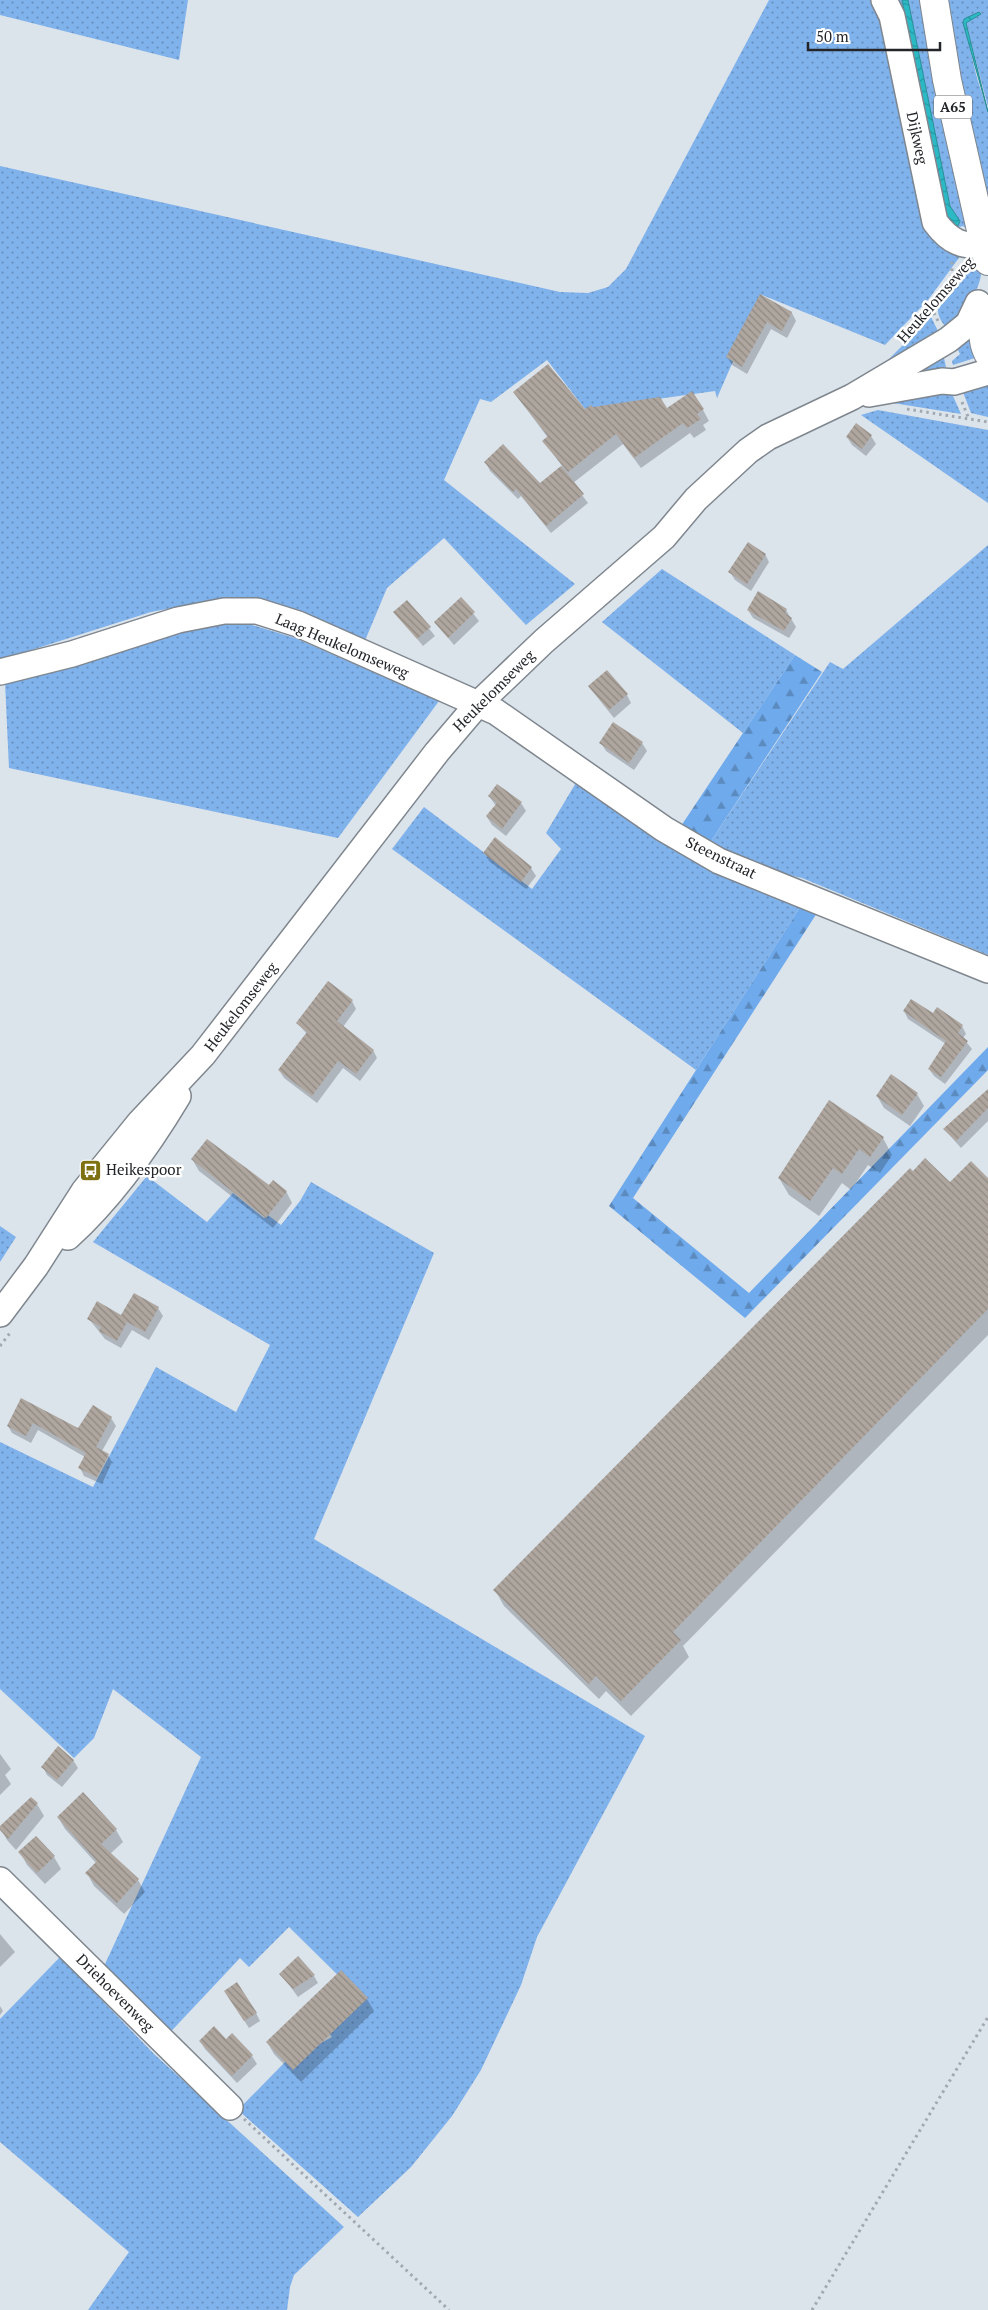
<svg xmlns="http://www.w3.org/2000/svg" width="988" height="2310" viewBox="0 0 988 2310" font-family="'PT Serif',serif">
<style>
.grass{fill:url(#grass-dots)}
.forest{fill:url(#forest-firs)}
.water{fill:url(#water-waves);stroke:#298d96}
.shadow{fill:#0003}
.building{fill:url(#building-back-hatch)}
.lines{fill:none;stroke-linecap:round;stroke-linejoin:round}
.minor-casing{stroke:#7f868e;stroke-width:28}
.major-casing{stroke:#7f868e;stroke-width:30}
.highway-casing{stroke:#7f868e;stroke-width:30}
.path{stroke:#a2a8af;stroke-width:3;stroke-dasharray:2.5 4;stroke-linecap:butt}
.minor{stroke:#fff;stroke-width:25}
.major{stroke:#fff;stroke-width:28}
.highway{stroke:#fff;stroke-width:28}
.labels{text-anchor:middle;stroke-width:5;stroke-linejoin:round;paint-order:stroke}
.shield{fill:#fff;stroke:#656669;stroke-width:1}
.shield-label{font-size:14px;font-weight:bold;fill:#232529}
.street-label{font-size:15px;fill:#232529;stroke:#fff}
.poi-label{font-size:15px;fill:#232529;stroke:#fff;text-anchor:start}
</style>
<defs>
<pattern id="grass-dots" width="8" height="8" patternUnits="userSpaceOnUse" patternTransform="scale(1.25)"><rect width="8" height="8" fill="#80b2ec"/><path d="M2 2h.1M6 6h.1" fill="none" stroke="#6891bf" stroke-width="1.8" stroke-linecap="round"/></pattern>
<pattern id="forest-firs" width="22" height="20" patternUnits="userSpaceOnUse" patternTransform="scale(1.25)"><rect width="22" height="20" fill="#6faaec"/><path d="M5 1l3.5 6h-7zM16 11l3.5 6h-7z" fill="#5b8abf"/></pattern>
<pattern id="water-waves" width="16" height="10" patternUnits="userSpaceOnUse" patternTransform="scale(1.25)"><rect width="16" height="10" fill="#2bbac5"/><path d="M0 5q4-4 8 0t8 0" fill="none" stroke="#2497a0"/></pattern>
<pattern id="building-back-hatch" width="6" height="6" patternUnits="userSpaceOnUse" patternTransform="scale(1.25)"><rect width="6" height="6" fill="#afa79f"/><path d="M-1 5l2 2M0 0l6 6M5-1l2 2" fill="none" stroke="#8e8882"/></pattern>
</defs>
<rect width="100%" height="100%" fill="#dbe3eb"/>
<g class="grass">
<path d="M0 0H188L179 60 0 15Z"/>
<path d="M769 0H878L905 107 964 251 928 300 885 345 762 295 717 398 715 391 585 409 547 360 491 402 480 399 444 480 575 584 526 625 444 538 387 588 364 643 214 600 151 612 0 660V166L560 292 588 293 608 287 626 269Z"/>
<path d="M894 0H902L942 211 949 222 958 226 960 221 950 206 908 0H923L953 153 973 234 963 226 954 229 936 209Z"/>
<path d="M944 0H988V107L966 23 981 14 979 12 963 20 977 78 988 112V203L970 136Z"/>
<path d="M980 258C988 285 963 310 949 332 945 326 938 318 938 311 937 298 970 266 980 258Z"/>
<path d="M931 317 941 337 882 366Z"/>
<path d="M973 330 978 357 953 365 952 361 960 354 955 344Z"/>
<path d="M952 352 944 358 946 367 899 381Z"/>
<path d="M988 379V417L971 413 961 387Z"/>
<path d="M950 389 961 414 893 403V399Z"/>
<path d="M878 410 988 430V503L861 415Z"/>
<path d="M988 545V955L802 878 762 869 709 844 830 662 843 669Z"/>
<path d="M662 569 795 655 743 733 602 622Z"/>
<path d="M217 624 252 625 295 638 439 701 338 838 9 768 5 682 165 635Z"/>
<path d="M577 781 703 863 753 889 801 906 696 1070 392 849 424 807 532 889 561 849 546 833Z"/>
<path d="M147 1176 207 1222 233 1193 264 1218 268 1215 281 1225 300 1201 311 1182 434 1253 314 1539 645 1736 537 1937 521 1985 481 2070 452 2116 411 2167 358 2217 238 2110 284 2063 332 2037 321 2023 353 1990 289 1927 249 1967 240 1958 162 2041 99 1977 201 1757 113 1689 94 1738 74 1758 0 1689V1442L93 1487 156 1367 236 1412 270 1345 93 1242Z"/>
<path d="M0 1226 16 1237 0 1262Z"/>
<path d="M60 1957 154 2054 344 2227 294 2275 290 2287 287 2310H88L129 2252 0 2142V2019Z"/>
</g>
<g class="forest">
<path d="M795 655 822 672 709 844 681 826Z"/>
<path d="M801 906 817 913 633 1198 749 1293 988 1047V1070L745 1318 609 1206Z"/>
</g>
<g class="water">
<path d="M902 0H908L950 206 960 221 958 226 946 218Z"/>
<path d="M979 12 981 14 966 23 988 112 963 23 964 19Z"/>
</g>
<g class="shadow">
<path d="M761 296 792 313 796 321 787 338 771 329 747 374 732 365 727 357Z"/>
<path d="M514 392 584 410H703L709 421 703 425 706 430 694 438 690 433 641 468 623 444 573 483 588 503 551 533 521 496 518 499 490 471 486 463 540 485 562 466 544 441 548 438Z"/>
<path d="M871 436 876 444 866 456 852 445 847 437Z"/>
<path d="M765 554 769 562 751 591 735 580 730 572Z"/>
<path d="M461 598 479 621 454 645 435 622Z"/>
<path d="M407 601 435 636 423 646 395 612Z"/>
<path d="M748 610H786L796 627 789 638 753 618Z"/>
<path d="M589 687 627 695 631 703 614 718Z"/>
<path d="M601 743H642L647 751 634 770 606 751Z"/>
<path d="M489 796 521 803 526 811 506 836 492 825 487 817 496 806Z"/>
<path d="M485 853 531 868 536 876 526 889 489 861Z"/>
<path d="M352 1001 356 1009 343 1027 373 1050 377 1058 360 1081 343 1068 317 1103 284 1078 279 1070 307 1034 297 1023Z"/>
<path d="M904 1011 962 1026 966 1034 963 1038 972 1049 945 1084 934 1076 929 1069 946 1044 908 1019Z"/>
<path d="M988 1091V1121L961 1148 945 1130Z"/>
<path d="M917 1094 924 1106 910 1126 884 1108 877 1096Z"/>
<path d="M883 1138 892 1155 880 1173 868 1165 851 1190 842 1183 819 1216 789 1195 779 1178Z"/>
<path d="M192 1159 286 1191 292 1203 273 1228 199 1171Z"/>
<path d="M913 1172 950 1184 988 1180V1335L683 1646 689 1657 631 1716 606 1691 599 1699 504 1606 495 1590Z"/>
<path d="M158 1308 163 1316 149 1340 132 1330 121 1348 105 1339 89 1319 122 1317Z"/>
<path d="M21 1399 78 1429 111 1418 116 1426 102 1451 108 1455 112 1462 102 1484 84 1476 80 1468 85 1457 38 1430 31 1443 12 1433 8 1426Z"/>
<path d="M0 1754 11 1769 5 1775 11 1784 0 1795Z"/>
<path d="M73 1760 78 1768 62 1787 47 1775 43 1767Z"/>
<path d="M37 1804 44 1816 16 1850 7 1840 0 1827Z"/>
<path d="M58 1817 116 1830 123 1842 110 1854 138 1880 145 1892 124 1914 94 1886 87 1873 96 1863 65 1829Z"/>
<path d="M20 1852 54 1857 61 1869 45 1884 27 1865Z"/>
<path d="M0 1934 15 1952 0 1967Z"/>
<path d="M341 1972 367 1999 374 2011 301 2082 274 2054 267 2042Z"/>
<path d="M281 1974 314 1976 318 1983 298 1997Z"/>
<path d="M230 1999 256 2013 260 2021 249 2028Z"/>
<path d="M0 2006 3 2011 0 2015Z"/>
<path d="M232 2035 252 2056 257 2064 237 2083 205 2049 200 2041H226Z"/>
</g>
<g class="building">
<path d="M760 294 792 312 782 331 767 322 742 367 726 357Z"/>
<path d="M548 364 585 409 591 405 593 407 660 397 667 408 692 391 704 409 697 414 701 419 687 428 683 423 634 458 616 434 568 472 542 441 548 436 513 392Z"/>
<path d="M856 423 872 435 862 449 846 437Z"/>
<path d="M503 444 540 483 561 466 584 494 546 526 516 489 513 492 484 462Z"/>
<path d="M748 542 766 554 747 584 728 572Z"/>
<path d="M758 591 787 609 785 613 792 618 784 631 747 610Z"/>
<path d="M461 597 475 612 448 638 434 622Z"/>
<path d="M407 600 431 627 417 639 393 612Z"/>
<path d="M607 670 628 694 609 710 588 686Z"/>
<path d="M613 722 643 742 629 763 599 743Z"/>
<path d="M497 784 522 802 502 829 486 816 497 803 488 796Z"/>
<path d="M495 837 532 867 521 882 483 853Z"/>
<path d="M328 981 353 1000 337 1021 374 1050 356 1074 338 1061 312 1096 278 1070 307 1032 296 1023Z"/>
<path d="M911 999 933 1013 937 1007 963 1025 958 1033 968 1041 941 1077 928 1069 946 1041 903 1011Z"/>
<path d="M891 1074 918 1093 902 1115 876 1096Z"/>
<path d="M988 1089V1108L956 1141 943 1129Z"/>
<path d="M829 1100 884 1137 870 1157 859 1149 842 1174 833 1168 810 1201 778 1178Z"/>
<path d="M207 1139 269 1185 273 1180 287 1191 266 1218 191 1159Z"/>
<path d="M925 1158 950 1182 971 1161 988 1178V1309L673 1632 681 1640 621 1701 596 1676 589 1684 493 1590 910 1168 913 1171Z"/>
<path d="M134 1293 159 1307 145 1332 127 1322 117 1341 99 1331 101 1327 87 1319 97 1301 121 1315Z"/>
<path d="M21 1398 78 1428 93 1405 112 1417 96 1447 109 1454 97 1477 78 1468 86 1453 33 1423 26 1436 7 1426Z"/>
<path d="M58 1746 74 1760 57 1780 41 1767Z"/>
<path d="M83 1792 117 1829 101 1844 139 1879 117 1903 85 1873 97 1861 57 1817Z"/>
<path d="M31 1797 38 1803 8 1839 0 1830V1826Z"/>
<path d="M36 1836 55 1856 37 1873 18 1852Z"/>
<path d="M298 1956 315 1975 293 1989 279 1974Z"/>
<path d="M341 1970 368 1998 293 2070 266 2042Z"/>
<path d="M237 1982 257 2013 244 2021 224 1991Z"/>
<path d="M214 2026 226 2039 232 2033 253 2055 232 2076 199 2041Z"/>
</g>
<g class="lines">
<defs>
<g id="minor">
<path d="M884 0 892 16 935 222C949 241 964 250 988 242"/>
<path d="M869 394 942 381 954 382 988 372"/>
<path d="M0 672 72 654 178 620 224 611H257L298 624 496 712 664 829 719 861 988 970"/>
<path d="M68 1237C111 1198 148 1146 178 1096"/>
<path d="M0 1314 36 1266 84 1191 140 1122 203 1055 437 752 477 705 544 641 664 537 696 499 748 451 768 437 852 397 948 340 968 324 978 303"/>
<path d="M0 1880 230 2107"/>
</g>
<path id="major" d="M988 309C983 323 981 339 988 353"/>
<path id="highway" d="M934 0 947 80 988 261"/>
</defs>
<use href="#minor" class="minor-casing"/>
<use href="#major" class="major-casing"/>
<use href="#highway" class="highway-casing"/>
<g class="path">
<path d="M952 262V280"/>
<path d="M931 307 939 323"/>
<path d="M902 341 921 322 964 265"/>
<path d="M962 402 969 419"/>
<path d="M907 409 988 422"/>
<path d="M0 1346 10 1333"/>
<path d="M244 2119 449 2310"/>
<path d="M812 2310 988 2017"/>
</g>
<use href="#minor" class="minor"/>
<use href="#major" class="major"/>
<use href="#highway" class="highway"/>
</g>
<defs>
<symbol id="bus-square" viewBox="-11 -11 22 22"><rect x="-9" y="-9" width="18" height="18" rx="4" fill="#7e7111" stroke="#fff"/><path d="M-5-6H5V4H4V6H2V4H-2V6H-4V4H-5ZM-3.5-4V0h7V-4ZM-3.5 1.2v1.5H-2V1.2ZM2 1.2v1.5H3.5V1.2Z" fill="#fff"/></symbol>
</defs>
<g fill-rule="evenodd">
<use href="#bus-square" x="78" y="1158" width="25" height="25"/>
</g>
<g class="labels">
<rect class="shield" x="934" y="95.5" width="38" height="23" rx="4"/>
<g class="shield-label">
<text x="953" y="112">A65</text>
</g>
<g class="street-label">
<text transform="translate(917 138) rotate(78)" y="5">Dijkweg</text>
<text transform="translate(936 300) rotate(-49)" y="5">Heukelomseweg</text>
<text transform="translate(342 646) rotate(23)" y="5">Laag Heukelomseweg</text>
<text transform="translate(494 691) rotate(-45)" y="5">Heukelomseweg</text>
<text transform="translate(721 858) rotate(26)" y="5">Steenstraat</text>
<text transform="translate(241 1007) rotate(-52)" y="5">Heukelomseweg</text>
<text transform="translate(115 1993) rotate(45)" y="5">Driehoevenweg</text>
</g>
<g class="poi-label">
<text x="106" y="1175">Heikespoor</text>
</g>
</g>
<path d="M808 42v8h132v-8" fill="none" stroke="#232529" stroke-width="2.5"/>
<text x="816" y="42" font-size="15" fill="#232529" stroke="#ffffff" stroke-width="4" paint-order="stroke">50 m</text>
</svg>
